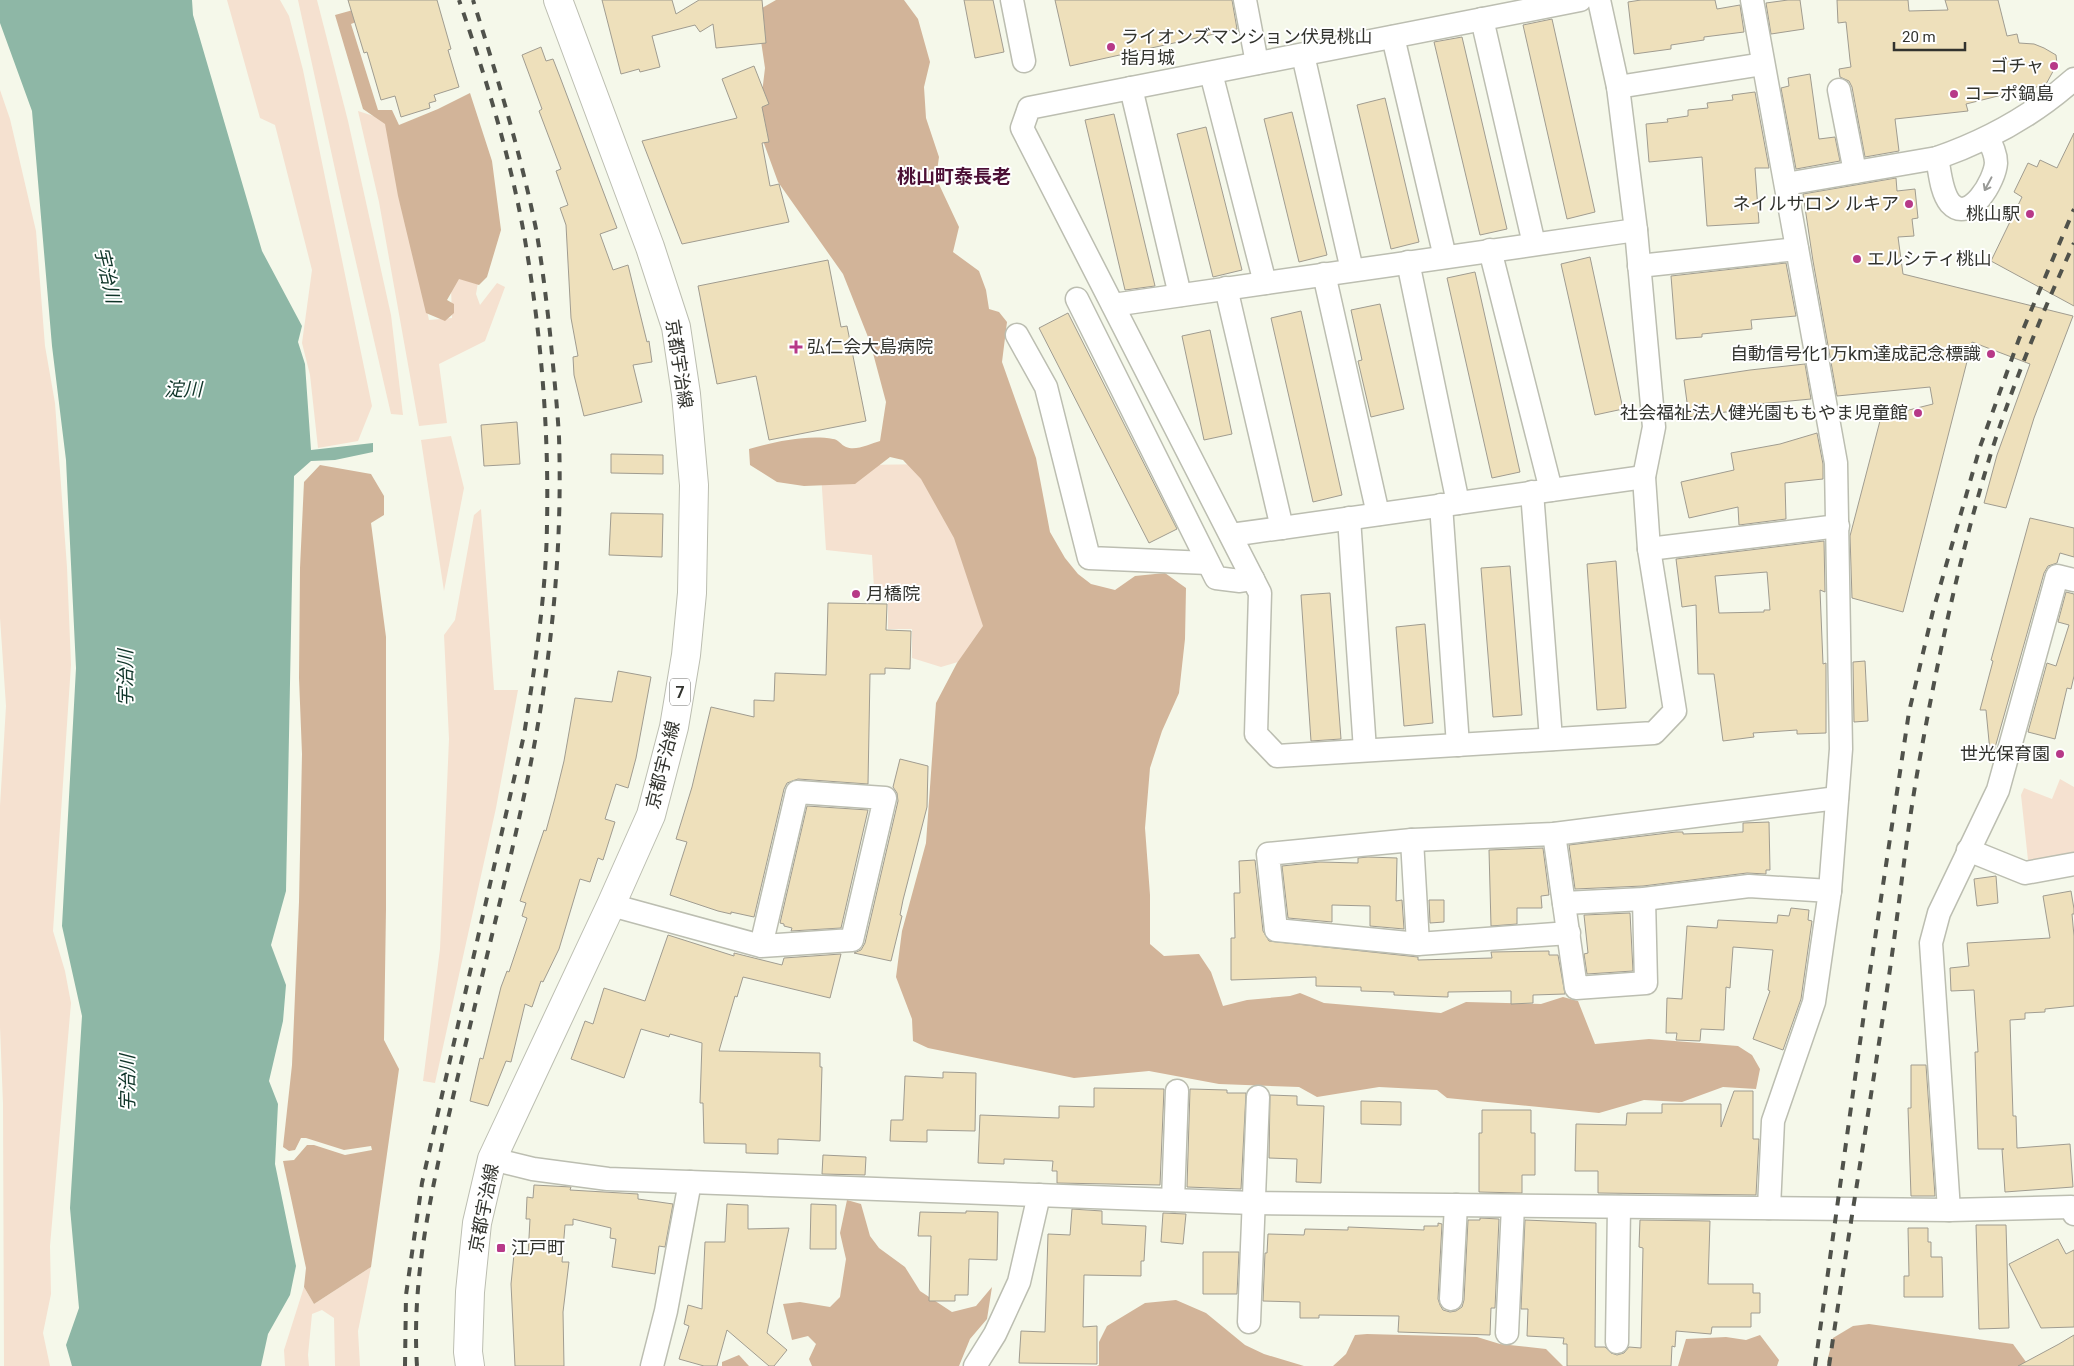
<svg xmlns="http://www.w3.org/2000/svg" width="2074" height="1366" viewBox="0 0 2074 1366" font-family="Roboto,'Noto Sans JP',sans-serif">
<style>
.green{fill:#f5e1d0}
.forest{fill:#d2b499}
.water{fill:#8eb7a6}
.building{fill:#eee0bb;stroke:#a09c90;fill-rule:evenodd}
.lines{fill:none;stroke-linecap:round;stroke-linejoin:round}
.minor-casing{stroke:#bcbeb1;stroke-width:25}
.major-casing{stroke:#bcbeb1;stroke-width:30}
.minor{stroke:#fff;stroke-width:22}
.major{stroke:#fff;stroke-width:28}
.rail{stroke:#50524b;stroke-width:4;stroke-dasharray:9 9;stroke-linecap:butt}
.oneway{stroke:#989996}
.poi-dot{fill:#b73988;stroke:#fff;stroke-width:2}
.labels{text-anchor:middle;stroke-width:4;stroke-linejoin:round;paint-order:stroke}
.shield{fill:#fff;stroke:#70706d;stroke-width:1}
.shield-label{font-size:16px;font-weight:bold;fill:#32332e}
.poi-label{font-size:18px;fill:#32332e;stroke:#fff;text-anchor:start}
.street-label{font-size:18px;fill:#32332e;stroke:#fff}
.neighbourhood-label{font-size:19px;font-weight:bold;fill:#4b0f35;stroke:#fff}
.water-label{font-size:19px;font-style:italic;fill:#0f3428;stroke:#fff}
</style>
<rect width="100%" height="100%" fill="#f5f8ea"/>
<g class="green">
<path d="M227 0H280L289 16 303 70 372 406 358 441 318 448 310 375 302 343 312 270 275 125 260 118Z"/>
<path d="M298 0H317L348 121 391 315 403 415 391 414 343 206Z"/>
<path d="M0 90 10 119 36 231 45 346 55 403 67 567 71 665 53 931 65 971 71 1003 50 1246 51 1294 43 1333 50 1366H4L3 1104 0 1027V806L6 706 0 618Z"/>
<path d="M358 111 386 120 429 320 452 318 451 287 457 277H479L476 294 480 305 497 283 505 287 485 341 439 364 447 423 419 426 379 202Z"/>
<path d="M451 436 464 488 444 591 421 440Z"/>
<path d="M935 464 993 627 985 654 941 667 912 658V629H888V590L874 588 872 555 826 550 821 473 860 465Z"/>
<path d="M481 509 494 690H518L496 808 435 1083 423 1081 440 949 449 739 444 635 455 620 474 515Z"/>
<path d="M2060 779 2074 787V852L2035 862 2028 860 2021 795 2024 788 2052 799Z"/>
<path d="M371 1267 358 1331 360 1366H335L334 1318 322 1310 312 1314 308 1355 309 1366H285L284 1350 304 1287 314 1304Z"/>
</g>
<g class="forest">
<path d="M776 0H904L918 19 930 62 924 87 926 118 939 157 936 178 959 227 953 252 979 271 986 290 989 309 999 312 1007 322 1002 362 1036 458 1050 532 1065 558 1078 574 1091 584 1115 590 1135 576 1165 573 1186 588 1185 639 1179 693 1162 731 1150 768 1145 828 1150 895V944L1164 956 1199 954 1211 972 1223 1006 1247 1000 1290 996 1300 993 1324 1003 1441 1013 1466 1002 1541 1004 1563 997 1578 1001 1595 1044 1649 1039 1738 1046 1752 1055 1760 1069 1756 1089 1723 1087 1682 1102 1644 1100 1599 1113 1447 1098 1437 1090 1379 1087 1317 1097 1299 1087 1219 1084 1149 1071 1074 1078 928 1048 913 1041 912 1019 896 977 902 931 926 843 936 703 957 663 983 626 954 538 921 479 903 460 890 457 855 484 804 486 777 482 750 465 749 449C773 442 808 434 833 439 838 439 841 445 846 447 856 451 870 444 880 441L886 402 870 342 843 274 778 182 758 127 765 68 761 41 753 13Z"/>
<path d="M371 5 376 14 351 24 378 110H392L399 125 438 109 470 93 492 161 501 230 487 277 479 285 459 279 447 300 454 304V313L445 321 426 313 398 196 385 124 363 109 335 15Z"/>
<path d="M320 465 371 474 384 496V515L371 523 386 637V909L384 1040 399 1069 371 1267 314 1304 304 1287 306 1268 283 1161 294 1160 307 1145H314L345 1155 372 1150 371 1146 344 1150 306 1138H301L295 1150 289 1151 283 1147 292 1065 299 902 302 754 299 678 300 568 304 482Z"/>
<path d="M847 1200 861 1204 870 1236 879 1248 905 1267 920 1291 952 1312 976 1306 992 1287 987 1319 970 1339 959 1366H812L809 1359 816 1344 808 1336 792 1340 783 1304 800 1302 830 1307 840 1297 846 1259 840 1233Z"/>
<path d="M1176 1300 1206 1313 1245 1345 1264 1354 1304 1366H1097L1099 1365V1342L1107 1326 1145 1303Z"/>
<path d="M1869 1324 2013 1344 2029 1366H1830L1827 1362 1833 1338 1853 1326Z"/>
<path d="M1367 1334 1477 1337 1500 1344 1546 1349 1563 1366H1333L1346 1354 1355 1335Z"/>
<path d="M1760 1335 1779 1360 1777 1366H1678L1686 1339 1726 1337 1746 1340Z"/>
<path d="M739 1355 749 1366H722V1362Z"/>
</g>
<path class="water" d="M0 0H192L193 15 262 251 302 326 298 342 305 364 311 450 373 443V452L335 460 311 461 294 476 286 891 271 945 286 985 283 1021 269 1081 278 1104 275 1164 296 1266 290 1295 268 1334 261 1366H72L66 1345 79 1308 70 1208 82 1016 62 926 76 668 66 460 52 346 32 111 0 23Z"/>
<g class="building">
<path d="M348 0H437L451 49 448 50 459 87 434 95 436 101 429 103 430 108 401 117 395 96 381 100 367 52 364 53Z"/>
<path d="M602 0H672L676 14 699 0H762L766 43 716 48 713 24 700 32 695 25 652 36 660 67 640 72 639 69 621 74Z"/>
<path d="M964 0H993L1004 52 975 58Z"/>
<path d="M1055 0H1232L1237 29 1070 66Z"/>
<path d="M1641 0H1715L1717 9 1740 5 1744 32 1704 37V40L1671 45V49L1634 54 1628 2Z"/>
<path d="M1788 0H1800L1804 29 1771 34 1766 3Z"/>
<path d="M1837 0H1908L1909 11 1948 10 1945 0H1998L2007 36 2017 34 2019 43 2034 44 2044 48 2056 55 2057 64 2045 86H2038L2028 92 2018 91 1966 104 1968 111 1895 119 1899 151 1865 157 1852 87 1849 81 1840 77 1839 69 1851 67 1850 60 1846 22 1838 23Z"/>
<path d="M1552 19 1595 212 1567 219 1523 25Z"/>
<path d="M1462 37 1507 229 1480 235 1434 42Z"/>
<path d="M541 47 546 61 553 59 560 77 617 228 600 234 613 270 628 265 647 342 649 341 652 362 633 365 642 402 584 416 574 375 573 357 578 356 571 318 566 225 560 208 568 205 556 171 561 169 539 111 542 109 522 55Z"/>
<path d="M754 66 769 104 762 107 769 142 762 143 770 186 779 184 789 222 682 244 642 141 737 118 722 79Z"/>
<path d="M1810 74 1819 139 1835 137 1840 161 1796 169 1781 88 1789 86 1788 78Z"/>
<path d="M1755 92 1769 168H1755L1759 223 1707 226 1702 157 1649 162 1646 124 1668 122 1667 119 1688 116V110L1708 108 1707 103 1733 100 1732 95Z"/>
<path d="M1385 98 1419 242 1391 249 1357 105Z"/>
<path d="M1292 112 1327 255 1299 262 1264 119Z"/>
<path d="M1114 114 1155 286 1125 290 1085 120Z"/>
<path d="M1206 127 1242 270 1213 277 1177 134Z"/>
<path d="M2074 133V306L1991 261 2022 197 2014 192 2028 163 2037 167 2040 160 2057 168Z"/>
<path d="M1896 178 1897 191 1915 189 1918 218 1912 219 1914 236 1898 237 1903 274 2073 316 2034 418 2006 508 1984 503 1997 455 2030 364 1972 342 1903 612 1852 598 1850 536 1881 417 1933 404 1930 387 1837 396 1813 261 1803 194Z"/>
<path d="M1590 257 1623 409 1595 415 1561 264Z"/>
<path d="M828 260 841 327 847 326 866 421 769 440 756 376 717 384 698 286Z"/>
<path d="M1786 263 1796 316 1751 320 1752 329 1702 334V337L1676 339 1671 276Z"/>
<path d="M1475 272 1520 472 1492 478 1447 278Z"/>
<path d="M1380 304 1404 409 1371 417 1358 361 1362 360 1351 310Z"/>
<path d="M1301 311 1342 495 1313 502 1271 318Z"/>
<path d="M1068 313 1177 529 1149 543 1039 328Z"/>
<path d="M1210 330 1232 434 1204 440 1182 336Z"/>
<path d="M1805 364 1811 399 1748 405V409L1689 417 1684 380 1750 370Z"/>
<path d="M517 422 520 464 484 466 481 425Z"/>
<path d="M1817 433 1823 464V479L1785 483 1786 519 1739 525 1738 507 1689 518 1681 482 1734 470 1731 453 1780 444Z"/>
<path d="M611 454 663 455V474L611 473Z"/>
<path d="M611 513 663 514 662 557 609 555Z"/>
<path d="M2030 518 2074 528V557L2060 553 2057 563 2048 566 2044 573 1991 762 1986 710H1980L1993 661 1991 660Z"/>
<path d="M1824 541 1825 592 1820 590 1823 664 1826 663V733L1797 734V730L1753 733 1754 737 1723 741 1714 674H1698L1696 605 1682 607 1676 559ZM1767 572 1770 610H1764V612L1719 613 1715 576Z"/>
<path d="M1616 561 1626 708 1597 710 1587 564Z"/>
<path d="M1510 566 1522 715 1493 717 1481 568Z"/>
<path d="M2066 592 2074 594V676L2071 689 2067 688 2055 739 2028 732 2047 663 2056 666 2069 625 2058 622Z"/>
<path d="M1330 593 1341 739 1311 741 1301 595Z"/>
<path d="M828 603 887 604 886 630 911 631 910 669 885 668V674H870L868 784 798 779 787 783 784 789 754 917 731 912V914L718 911 670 895 687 842 676 839 692 787 711 707 754 717V700L774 701 775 673 826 675Z"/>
<path d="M1425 624 1433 723 1404 726 1396 627Z"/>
<path d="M1865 661 1868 721 1854 722 1853 662Z"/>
<path d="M618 671 651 677 636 758 628 788 616 784 605 819 615 822 603 860 598 858 590 882 580 879 559 949 543 982 541 981 532 1007 525 1004 511 1062 506 1061 488 1106 470 1101 480 1058 483 1059 501 987 507 971 509 972 527 918 522 916 526 903 520 901 544 830 546 831 555 798 564 761 575 698 612 702Z"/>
<path d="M900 759 928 766 927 807 903 900 900 915 902 916 891 961 854 953 861 950 865 943 898 801 897 793 893 787Z"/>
<path d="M807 806 868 810 841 928 791 931 792 928 784 926V924L780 923Z"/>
<path d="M1769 822 1770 870H1766V874L1747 873 1643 886 1575 889 1569 845 1676 832H1683V834L1743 832V823Z"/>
<path d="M1543 848 1549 895 1541 896 1542 908H1517V924L1491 926 1489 850Z"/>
<path d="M1368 857 1397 858 1396 901 1402 900 1404 929 1370 926V906L1332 905V922L1288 918 1282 866 1320 862 1358 863V858Z"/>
<path d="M1255 860 1263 931 1269 941 1418 957V960L1492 958 1491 952 1549 951V955H1558L1565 994 1533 995V1003L1511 1004V991L1448 992V997L1394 995V992L1361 991V987L1316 986V977L1231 980V938H1235L1234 893H1240L1239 861Z"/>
<path d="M1996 876 1998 903 1977 906 1974 879Z"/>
<path d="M2071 891 2074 909V914H2072L2074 936V1006L2045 1009V1012L2025 1013V1019L2010 1020 2013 1116H2016L2017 1148 2070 1144 2073 1187 2005 1192 2002 1149H2004H1978L1975 1052H1978L1974 990 1951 991 1950 968 1969 966 1967 943 2050 938 2043 896Z"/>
<path d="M1429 900H1444V922L1430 923Z"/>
<path d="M1791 908 1809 910 1808 920 1812 921 1801 999 1783 1050 1753 1039 1770 991 1768 990 1773 950 1733 947 1730 988 1726 987 1724 1030 1701 1029 1700 1041 1676 1040 1677 1033H1666L1667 998 1682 999 1687 926 1717 928 1718 920 1777 923 1778 915 1789 916Z"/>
<path d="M1630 913 1633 971 1587 974 1584 954 1588 953 1584 915Z"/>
<path d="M668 935 734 956V953L782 965 784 958 841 954 830 998 743 977 737 997 735 996 719 1051 820 1053V1067H822L820 1141 778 1139V1154L746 1153V1144L704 1143 703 1103H700L702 1043 670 1034 669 1037 641 1029 624 1078 571 1059 585 1021 593 1024 604 988 645 1001Z"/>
<path d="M1911 1065H1926L1935 1196H1911L1908 1108H1911Z"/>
<path d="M943 1072 976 1073 975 1131 927 1130V1142L890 1141 891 1120H903L905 1076 943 1078Z"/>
<path d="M1094 1088 1164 1089 1160 1185 1057 1183V1171H1052L1053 1161 1004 1159V1164L978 1163 980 1115 1059 1118V1106L1094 1107Z"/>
<path d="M1190 1089 1227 1090V1093H1246L1241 1189 1187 1187Z"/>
<path d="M1734 1091H1753V1139H1759L1756 1195 1598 1193V1171H1575L1576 1124 1626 1125 1627 1113H1662V1104H1721V1127Z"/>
<path d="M1270 1095 1297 1096V1105L1324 1106 1321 1183 1296 1182 1297 1159 1269 1158Z"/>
<path d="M1361 1101 1401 1102V1125L1361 1124Z"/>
<path d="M1482 1110H1531V1133H1535V1175H1522V1193L1479 1192V1133H1482Z"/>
<path d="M823 1155 866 1157 865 1175 822 1174Z"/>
<path d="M534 1185 571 1187 570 1190 638 1194V1199L673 1204 665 1247 659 1246 655 1274 612 1267 616 1239 610 1238 611 1228 573 1219V1225H565L562 1262H569L563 1312 564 1366H515L511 1284 514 1254 528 1256 530 1219H526L527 1197 533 1198Z"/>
<path d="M727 1204 748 1205V1229L789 1228 767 1333 787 1350 774 1366H769L727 1330 717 1366H704L679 1359 689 1326 684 1324 688 1305 702 1309 705 1242H725Z"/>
<path d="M811 1204 836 1205V1249H810Z"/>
<path d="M1072 1209 1102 1211V1224L1146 1226 1144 1261H1141V1276L1084 1275 1083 1327 1097 1326V1364L1019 1363 1021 1331 1045 1332 1048 1234 1070 1235Z"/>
<path d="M966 1211 998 1212 997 1260 969 1259 968 1295H955V1301H929L931 1236H918L920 1212 966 1213Z"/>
<path d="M1163 1213 1186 1214 1183 1244 1161 1242Z"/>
<path d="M1480 1218 1499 1219 1495 1308H1491L1490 1335 1398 1332 1399 1316 1319 1315V1318H1300V1302L1263 1301 1265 1253H1267L1268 1234 1304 1235 1305 1229 1348 1230V1227L1424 1230V1226H1438V1223L1442 1224 1438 1299 1440 1305 1443 1310 1450 1312 1456 1311 1462 1307 1464 1300 1468 1220H1480Z"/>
<path d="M1525 1220 1596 1223 1595 1347H1605L1611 1353 1617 1355 1624 1353 1629 1347 1641 1348 1643 1248 1639 1247 1640 1220 1710 1221 1708 1284H1753V1293H1760V1313H1751V1327H1712L1711 1334 1676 1331 1675 1347 1672 1346 1671 1366H1567V1344H1563L1564 1338 1527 1336 1528 1309H1521Z"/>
<path d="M1976 1225H2006L2009 1328 1979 1329Z"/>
<path d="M1908 1228H1928V1242H1931V1257H1942L1943 1297H1904V1276H1909Z"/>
<path d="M2058 1239 2066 1254 2074 1250V1327L2041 1328 2009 1264Z"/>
<path d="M1203 1252H1239L1237 1294H1203Z"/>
<path d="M2074 1335V1366H2018L2059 1344Z"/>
</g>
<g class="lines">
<defs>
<g id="minor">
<path d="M1012 0 1024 61"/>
<path d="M1245 0 1257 63"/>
<path d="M1580 0 1029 108 1022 128 1260 593 1256 734 1277 756 1654 733 1675 711 1649 549 1644 477 1654 427 1636 230 1618 87 1599 0"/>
<path d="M1752 0 1836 463 1841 749 1830 891 1814 1002 1773 1121 1769 1208"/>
<path d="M1482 19 1534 244"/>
<path d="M1393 37 1445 257"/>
<path d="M1303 55 1352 270"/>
<path d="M1211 73 1265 283"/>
<path d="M1618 87 1763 64"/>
<path d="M1131 88 1180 295"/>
<path d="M1839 90 1855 172"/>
<path d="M1937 158C1940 172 1941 192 1950 203 1970 225 1995 180 1996 163 1996 154 1992 146 1988 138"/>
<path d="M1786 184 1937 158C1986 141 2035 114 2074 79"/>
<path d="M1490 250 1551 490"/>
<path d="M1408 262 1458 503"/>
<path d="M1639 266 1797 249"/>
<path d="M1324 274 1378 514"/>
<path d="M1226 288 1282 528"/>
<path d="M1077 299 1216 578 1240 581 1253 579"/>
<path d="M1113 305 1636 230"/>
<path d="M1017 335 1046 387 1089 558 1208 563"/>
<path d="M1532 492 1551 739"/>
<path d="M1441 505 1458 745"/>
<path d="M1349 518 1365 750"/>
<path d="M1231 535 1644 477"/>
<path d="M1649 549 1838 526"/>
<path d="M1554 834 1576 988 1646 983 1644 899"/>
<path d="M1412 840 1418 944"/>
<path d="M1968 850 2025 873 2074 864"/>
<path d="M1564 903 1644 899 1749 886 1830 891"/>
<path d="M611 905 761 946 852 940 885 798 797 792 761 946"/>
<path d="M1569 933 1418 944 1276 930 1268 854 1412 840 1554 834 1837 798"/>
<path d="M492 1159 533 1169 608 1179 1253 1203 1949 1210 2071 1207 2074 1214"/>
<path d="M1173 1200 1177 1091"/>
<path d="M1949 1210 1931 943 1939 913 1998 790 2057 576 2074 580"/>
<path d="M1451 1299 1456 1205"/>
<path d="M1249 1322 1258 1097"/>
<path d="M1507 1333 1513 1206"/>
<path d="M1617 1342 1619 1207"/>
<path d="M652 1366 666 1311 690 1182"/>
<path d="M975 1366 995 1334 1019 1282 1039 1195"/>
</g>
<path id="major" d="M470 1366 468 1352 470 1292 477 1223 492 1159 611 905 651 815 674 727 686 655 692 593 694 485 686 394 676 327 650 247 558 0"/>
</defs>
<use href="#minor" class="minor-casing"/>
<use href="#major" class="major-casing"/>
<use href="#minor" class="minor"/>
<use href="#major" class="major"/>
<g class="rail">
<path d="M405 1366 406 1295 422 1183 524 735C535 666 546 595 547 525 549 429 541 334 525 240 511 159 486 78 459 0"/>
<path d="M417 1366C411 1276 433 1184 453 1097 476 999 501 902 522 805 549 684 563 560 559 437 557 402 553 367 550 333 546 298 542 263 536 229 520 151 497 76 473 0"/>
<path d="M1815 1366 1868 985 1909 712 1933 611 1980 447 2019 339 2074 209"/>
<path d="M1829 1366C1848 1236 1870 1106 1889 976 1900 901 1907 826 1921 752 1939 652 1961 550 1991 453 2014 381 2043 311 2074 243"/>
</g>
</g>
<defs><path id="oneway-shaft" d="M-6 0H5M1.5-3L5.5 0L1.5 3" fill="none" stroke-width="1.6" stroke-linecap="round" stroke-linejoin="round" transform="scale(1.25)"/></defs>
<use class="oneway" href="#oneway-shaft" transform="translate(1988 184) rotate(118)"/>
<g class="poi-dot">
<circle cx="1111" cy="47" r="5"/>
<circle cx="2054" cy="66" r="5"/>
<circle cx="1954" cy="94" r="5"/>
<circle cx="1909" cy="204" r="5"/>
<circle cx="2030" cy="214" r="5"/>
<circle cx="1857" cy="259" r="5"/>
<path d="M793.5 339.5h5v5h5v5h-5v5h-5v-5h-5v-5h5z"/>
<circle cx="1991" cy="354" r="5"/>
<circle cx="1918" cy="413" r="5"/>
<circle cx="856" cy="594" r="5"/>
<circle cx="2060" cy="754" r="5"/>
<rect x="496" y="1243" width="10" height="10" rx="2.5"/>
</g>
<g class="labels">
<rect class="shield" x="670" y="678.5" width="20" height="27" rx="4"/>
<g class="shield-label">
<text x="680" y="698">7</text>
</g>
<g class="poi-label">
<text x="1121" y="43">ライオンズマンション伏見桃山<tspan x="1121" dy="21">指月城</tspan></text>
<text x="2044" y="72" text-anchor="end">ゴチャ</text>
<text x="1964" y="100">コーポ鍋島</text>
<text x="1899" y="210" text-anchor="end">ネイルサロン ルキア</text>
<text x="2020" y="220" text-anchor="end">桃山駅</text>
<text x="1867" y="265">エルシティ桃山</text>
<text x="807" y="353">弘仁会大島病院</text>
<text x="1981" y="360" text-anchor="end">自動信号化1万km達成記念標識</text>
<text x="1908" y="419" text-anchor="end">社会福祉法人健光園ももやま児童館</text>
<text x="866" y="600">月橋院</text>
<text x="2050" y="760" text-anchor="end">世光保育園</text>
<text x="511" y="1254">江戸町</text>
</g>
<g class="street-label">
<text transform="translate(679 364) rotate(81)" y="6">京都宇治線</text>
<text transform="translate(663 765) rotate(-76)" y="6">京都宇治線</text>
<text transform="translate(484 1208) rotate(-79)" y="6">京都宇治線</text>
</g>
<g class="neighbourhood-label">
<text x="954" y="183">桃山町泰長老</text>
</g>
<g class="water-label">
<text transform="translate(108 275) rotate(77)" y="7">宇治川</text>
<text x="183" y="396">淀川</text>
<text transform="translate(125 678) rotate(-90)" y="7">宇治川</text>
<text transform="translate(127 1083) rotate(-90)" y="7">宇治川</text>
</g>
</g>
<path d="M1894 42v8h71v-8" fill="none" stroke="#32332e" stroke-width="2.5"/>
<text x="1902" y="42" font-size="15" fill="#32332e" stroke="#ffffff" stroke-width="4" paint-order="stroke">20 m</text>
</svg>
